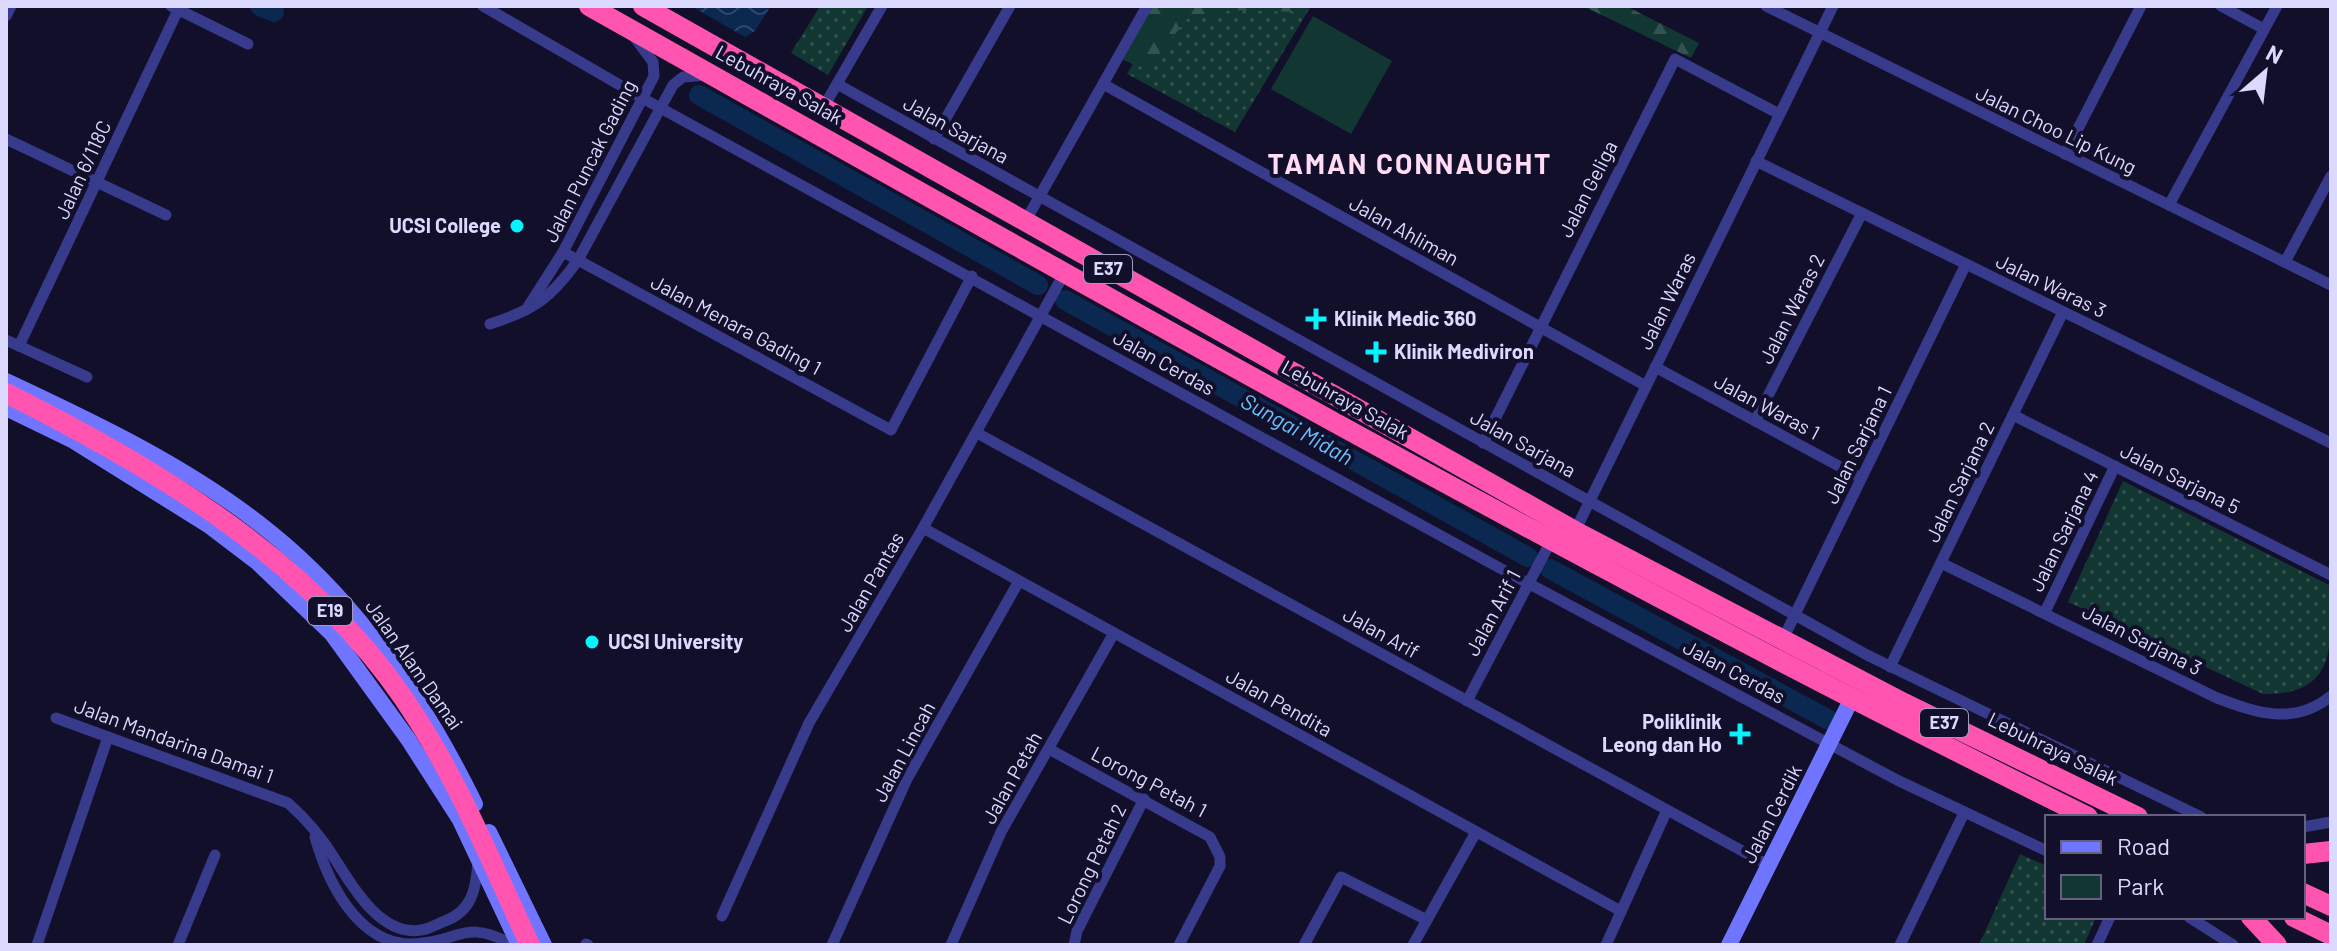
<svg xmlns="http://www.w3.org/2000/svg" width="2337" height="951" viewBox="0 0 2337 951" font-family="Barlow,sans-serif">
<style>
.green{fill:url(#green-dots)}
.forest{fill:url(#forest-firs)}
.pitch{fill:#123632}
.water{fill:url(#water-waves)}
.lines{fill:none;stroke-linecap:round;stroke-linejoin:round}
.river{stroke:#0a2850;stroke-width:20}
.street{stroke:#383a8c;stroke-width:11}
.secondary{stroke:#7075ff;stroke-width:16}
.highway{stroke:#ff54b0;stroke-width:20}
.poi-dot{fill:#05f5ff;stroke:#120f2b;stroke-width:3}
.labels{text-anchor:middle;stroke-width:8;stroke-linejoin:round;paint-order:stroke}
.shield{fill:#120f2b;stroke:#9f9cbf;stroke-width:2}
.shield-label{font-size:18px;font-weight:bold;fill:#dcd9ff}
.street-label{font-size:20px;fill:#dcd9ff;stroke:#120f2b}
.poi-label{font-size:20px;font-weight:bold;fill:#dcd9ff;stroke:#120f2b;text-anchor:start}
.water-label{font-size:22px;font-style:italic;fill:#67c2ff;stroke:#120f2b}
.district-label{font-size:28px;font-weight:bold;letter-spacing:2px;fill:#ffdbf4;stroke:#120f2b}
</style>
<defs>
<pattern id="green-dots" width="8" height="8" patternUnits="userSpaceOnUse" patternTransform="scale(2)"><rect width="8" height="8" fill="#123632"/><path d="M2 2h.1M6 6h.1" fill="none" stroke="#345251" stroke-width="1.8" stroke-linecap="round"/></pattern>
<pattern id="forest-firs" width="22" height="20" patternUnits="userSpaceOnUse" patternTransform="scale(2)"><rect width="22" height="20" fill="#123632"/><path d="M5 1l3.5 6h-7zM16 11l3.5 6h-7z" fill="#345251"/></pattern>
<pattern id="water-waves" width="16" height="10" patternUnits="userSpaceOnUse" patternTransform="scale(2)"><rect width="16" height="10" fill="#0a2850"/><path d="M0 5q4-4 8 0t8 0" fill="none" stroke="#2d476a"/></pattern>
</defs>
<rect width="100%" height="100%" fill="#120f2b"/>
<g class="green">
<path d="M820 6H868L828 75 791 53Z"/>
<path d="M1166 6H1311L1235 132 1127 74Z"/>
<path d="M2123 481 2331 586C2331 648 2337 695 2263 694L2068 602Z"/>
<path d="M2020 854 2047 866V917H2096L2084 945H1979Z"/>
</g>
<g class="forest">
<path d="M1153 6H1304L1300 12 1232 10 1187 19 1147 69 1123 60Z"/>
<path d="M1583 6H1626L1699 43 1691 58Z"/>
</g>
<path class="pitch" d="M1313 16 1392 61 1351 134 1271 89Z"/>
<path class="water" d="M691 6H764L769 9 755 31 745 37Z"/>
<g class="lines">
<g class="river">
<path d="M260 6 274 12"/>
<path d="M699 95 1038 285"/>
<path d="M1065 300 1528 557"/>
<path d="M1550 569 1829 720"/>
</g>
<g class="street">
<path d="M171 6 248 44"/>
<path d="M483 6 644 99 1507 572 1897 780 2047 851"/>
<path d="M1766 6 2331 285"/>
<path d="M2221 6 2264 29"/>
<path d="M6 16 11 6"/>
<path d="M837 84 1867 655 2201 817"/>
<path d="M1103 84 1646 386"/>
<path d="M823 108 882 6"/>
<path d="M6 139 166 215"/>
<path d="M934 139 1010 6"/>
<path d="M2065 154 2141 6"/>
<path d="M1756 161 2331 443"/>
<path d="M2169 205 2277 6"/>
<path d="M1025 222 1147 6"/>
<path d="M563 252 891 430 972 276"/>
<path d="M2285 262 2331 176"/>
<path d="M526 310 563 252 654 76 653 62 635 38"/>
<path d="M490 324C534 310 551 298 578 260L673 85 683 77 707 75"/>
<path d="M6 340 87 377"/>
<path d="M19 346 178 10"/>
<path d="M1655 367 1861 478"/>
<path d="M2013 415 2331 575"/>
<path d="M1755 421 1862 213"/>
<path d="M977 433 1768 865"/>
<path d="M1483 443 1675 59 1779 114"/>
<path d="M923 528 1619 910"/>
<path d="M1575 531 1833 6"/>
<path d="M1941 563 2217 698C2257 713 2294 726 2331 696"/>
<path d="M2045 612 2115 466"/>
<path d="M1782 641 1966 264"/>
<path d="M1890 667 2063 312"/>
<path d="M1467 701 1551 541"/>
<path d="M56 718 288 803C305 818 323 839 335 859 352 886 381 937 421 930 429 929 437 924 445 921 472 911 476 889 478 862"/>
<path d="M1049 749 1210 837 1220 857V866L1179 945"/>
<path d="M2303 827 2331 822"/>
<path d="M315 837C327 880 357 945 413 944 460 943 463 917 513 945"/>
<path d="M722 916 809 723 923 528 1065 272"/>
<path d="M2189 917 2233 945"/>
<path d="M586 944 588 945"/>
<path d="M37 945 108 737"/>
<path d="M178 945 215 855"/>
<path d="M832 945 907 779 1019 581"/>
<path d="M951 945 1001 832 1114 633"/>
<path d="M1074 945 1077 931 1144 799"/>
<path d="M1304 945 1341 877 1427 920"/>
<path d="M1413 945 1476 832"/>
<path d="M1606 945 1667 810"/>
<path d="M1900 945 1964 813"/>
<path d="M2097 945 2110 917"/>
</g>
<g class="secondary">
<path d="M6 381C96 423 193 469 271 533 360 605 425 702 475 804"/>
<path d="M6 408 72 440 208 525 258 563 332 634 408 739 460 820 519 945"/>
<path d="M489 832 544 945"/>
<path d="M1729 945 1851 700"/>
</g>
<g class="highway">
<path d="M589 6C1084 284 1578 566 2088 817"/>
<path d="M643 6 1575 531 1904 703 2138 817"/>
<path d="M6 393C164 472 324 568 419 722 463 791 495 871 530 945"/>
<path d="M2303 854 2331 851"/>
<path d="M2303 893 2331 906"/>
<path d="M2251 917 2277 945"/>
<path d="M2294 917 2331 935"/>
</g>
</g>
<g class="poi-dot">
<circle cx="517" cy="226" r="8"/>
<path d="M1312 307h8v8h8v8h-8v8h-8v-8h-8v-8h8z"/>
<path d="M1372 340h8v8h8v8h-8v8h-8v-8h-8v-8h8z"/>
<circle cx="592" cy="642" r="8"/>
<path d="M1736 722h8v8h8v8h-8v8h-8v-8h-8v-8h8z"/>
</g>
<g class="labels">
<g class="shield">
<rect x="1084" y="255" width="48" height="28" rx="6"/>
<rect x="308" y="597" width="44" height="28" rx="6"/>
<rect x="1920" y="709" width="48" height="28" rx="6"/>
</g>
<g class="shield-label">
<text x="1108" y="275">E37</text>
<text x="330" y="617">E19</text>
<text x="1944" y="729">E37</text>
</g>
<g class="street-label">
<text transform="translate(779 85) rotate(29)" y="7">Lebuhraya Salak</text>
<text transform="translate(956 130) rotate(29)" y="7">Jalan Sarjana</text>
<text transform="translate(2056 130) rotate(26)" y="7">Jalan Choo Lip Kung</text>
<text transform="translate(590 161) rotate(-63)" y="7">Jalan Puncak Gading</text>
<text transform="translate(83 170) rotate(-65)" y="7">Jalan 6/118C</text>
<text transform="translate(1588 189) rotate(-63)" y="7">Jalan Geliga</text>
<text transform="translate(1404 231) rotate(29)" y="7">Jalan Ahliman</text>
<text transform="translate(2051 286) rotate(26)" y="7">Jalan Waras 3</text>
<text transform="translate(1667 301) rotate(-64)" y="7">Jalan Waras</text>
<text transform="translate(1792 309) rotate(-63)" y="7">Jalan Waras 2</text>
<text transform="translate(736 325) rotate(28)" y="7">Jalan Menara Gading 1</text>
<text transform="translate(1164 363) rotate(29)" y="7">Jalan Cerdas</text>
<text transform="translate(1345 400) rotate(29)" y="7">Lebuhraya Salak</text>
<text transform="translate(1767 407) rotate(28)" y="7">Jalan Waras 1</text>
<text transform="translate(1523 444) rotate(29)" y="7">Jalan Sarjana</text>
<text transform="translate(1858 445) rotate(-64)" y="7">Jalan Sarjana 1</text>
<text transform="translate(2180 479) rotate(27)" y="7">Jalan Sarjana 5</text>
<text transform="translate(1960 482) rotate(-64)" y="7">Jalan Sarjana 2</text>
<text transform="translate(2064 531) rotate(-64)" y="7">Jalan Sarjana 4</text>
<text transform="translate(871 582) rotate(-60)" y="7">Jalan Pantas</text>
<text transform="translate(1493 613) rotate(-62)" y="7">Jalan Arif 1</text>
<text transform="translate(1381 633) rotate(29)" y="7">Jalan Arif</text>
<text transform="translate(2142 640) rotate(27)" y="7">Jalan Sarjana 3</text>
<text transform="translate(414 665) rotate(55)" y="7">Jalan Alam Damai</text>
<text transform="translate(1734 672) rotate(28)" y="7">Jalan Cerdas</text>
<text transform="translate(1279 703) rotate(29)" y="7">Jalan Pendita</text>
<text transform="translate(174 741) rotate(20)" y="7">Jalan Mandarina Damai 1</text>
<text transform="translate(2053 749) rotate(26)" y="7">Lebuhraya Salak</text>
<text transform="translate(904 752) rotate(-62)" y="7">Jalan Lincah</text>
<text transform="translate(1012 778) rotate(-61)" y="7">Jalan Petah</text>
<text transform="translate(1149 782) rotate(28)" y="7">Lorong Petah 1</text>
<text transform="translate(1772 814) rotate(-63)" y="7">Jalan Cerdik</text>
<text transform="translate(1092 864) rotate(-64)" y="7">Lorong Petah 2</text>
</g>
<g class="poi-label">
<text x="501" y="233" text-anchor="end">UCSI College</text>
<text x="1334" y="326">Klinik Medic 360</text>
<text x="1394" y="359">Klinik Mediviron</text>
<text x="608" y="649">UCSI University</text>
<text x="1722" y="729" text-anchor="end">Poliklinik<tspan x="1722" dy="23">Leong dan Ho</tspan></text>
</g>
<g class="water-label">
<text transform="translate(1297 429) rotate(29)" y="8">Sungai Midah</text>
</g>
<g class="district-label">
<text x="1410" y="174">TAMAN CONNAUGHT</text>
</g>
</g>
<rect width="2337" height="951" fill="none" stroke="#dcd9ff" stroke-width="16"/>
<rect x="2045" y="815" width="260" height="104" fill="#120f2b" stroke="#636080" stroke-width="2"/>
<rect x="2061" y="841" width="40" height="12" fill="#7075ff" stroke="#636080" stroke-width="2"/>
<text x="2117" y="855" font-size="24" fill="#dcd9ff">Road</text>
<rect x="2061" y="875" width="40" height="24" fill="#123632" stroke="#636080" stroke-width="2"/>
<text x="2117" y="895" font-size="24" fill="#dcd9ff">Park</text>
<g transform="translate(2265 72) rotate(28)" stroke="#120f2b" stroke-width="6" paint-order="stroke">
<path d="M0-6L14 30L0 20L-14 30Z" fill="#dcd9ff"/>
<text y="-12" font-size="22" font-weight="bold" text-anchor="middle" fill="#dcd9ff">N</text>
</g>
</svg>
